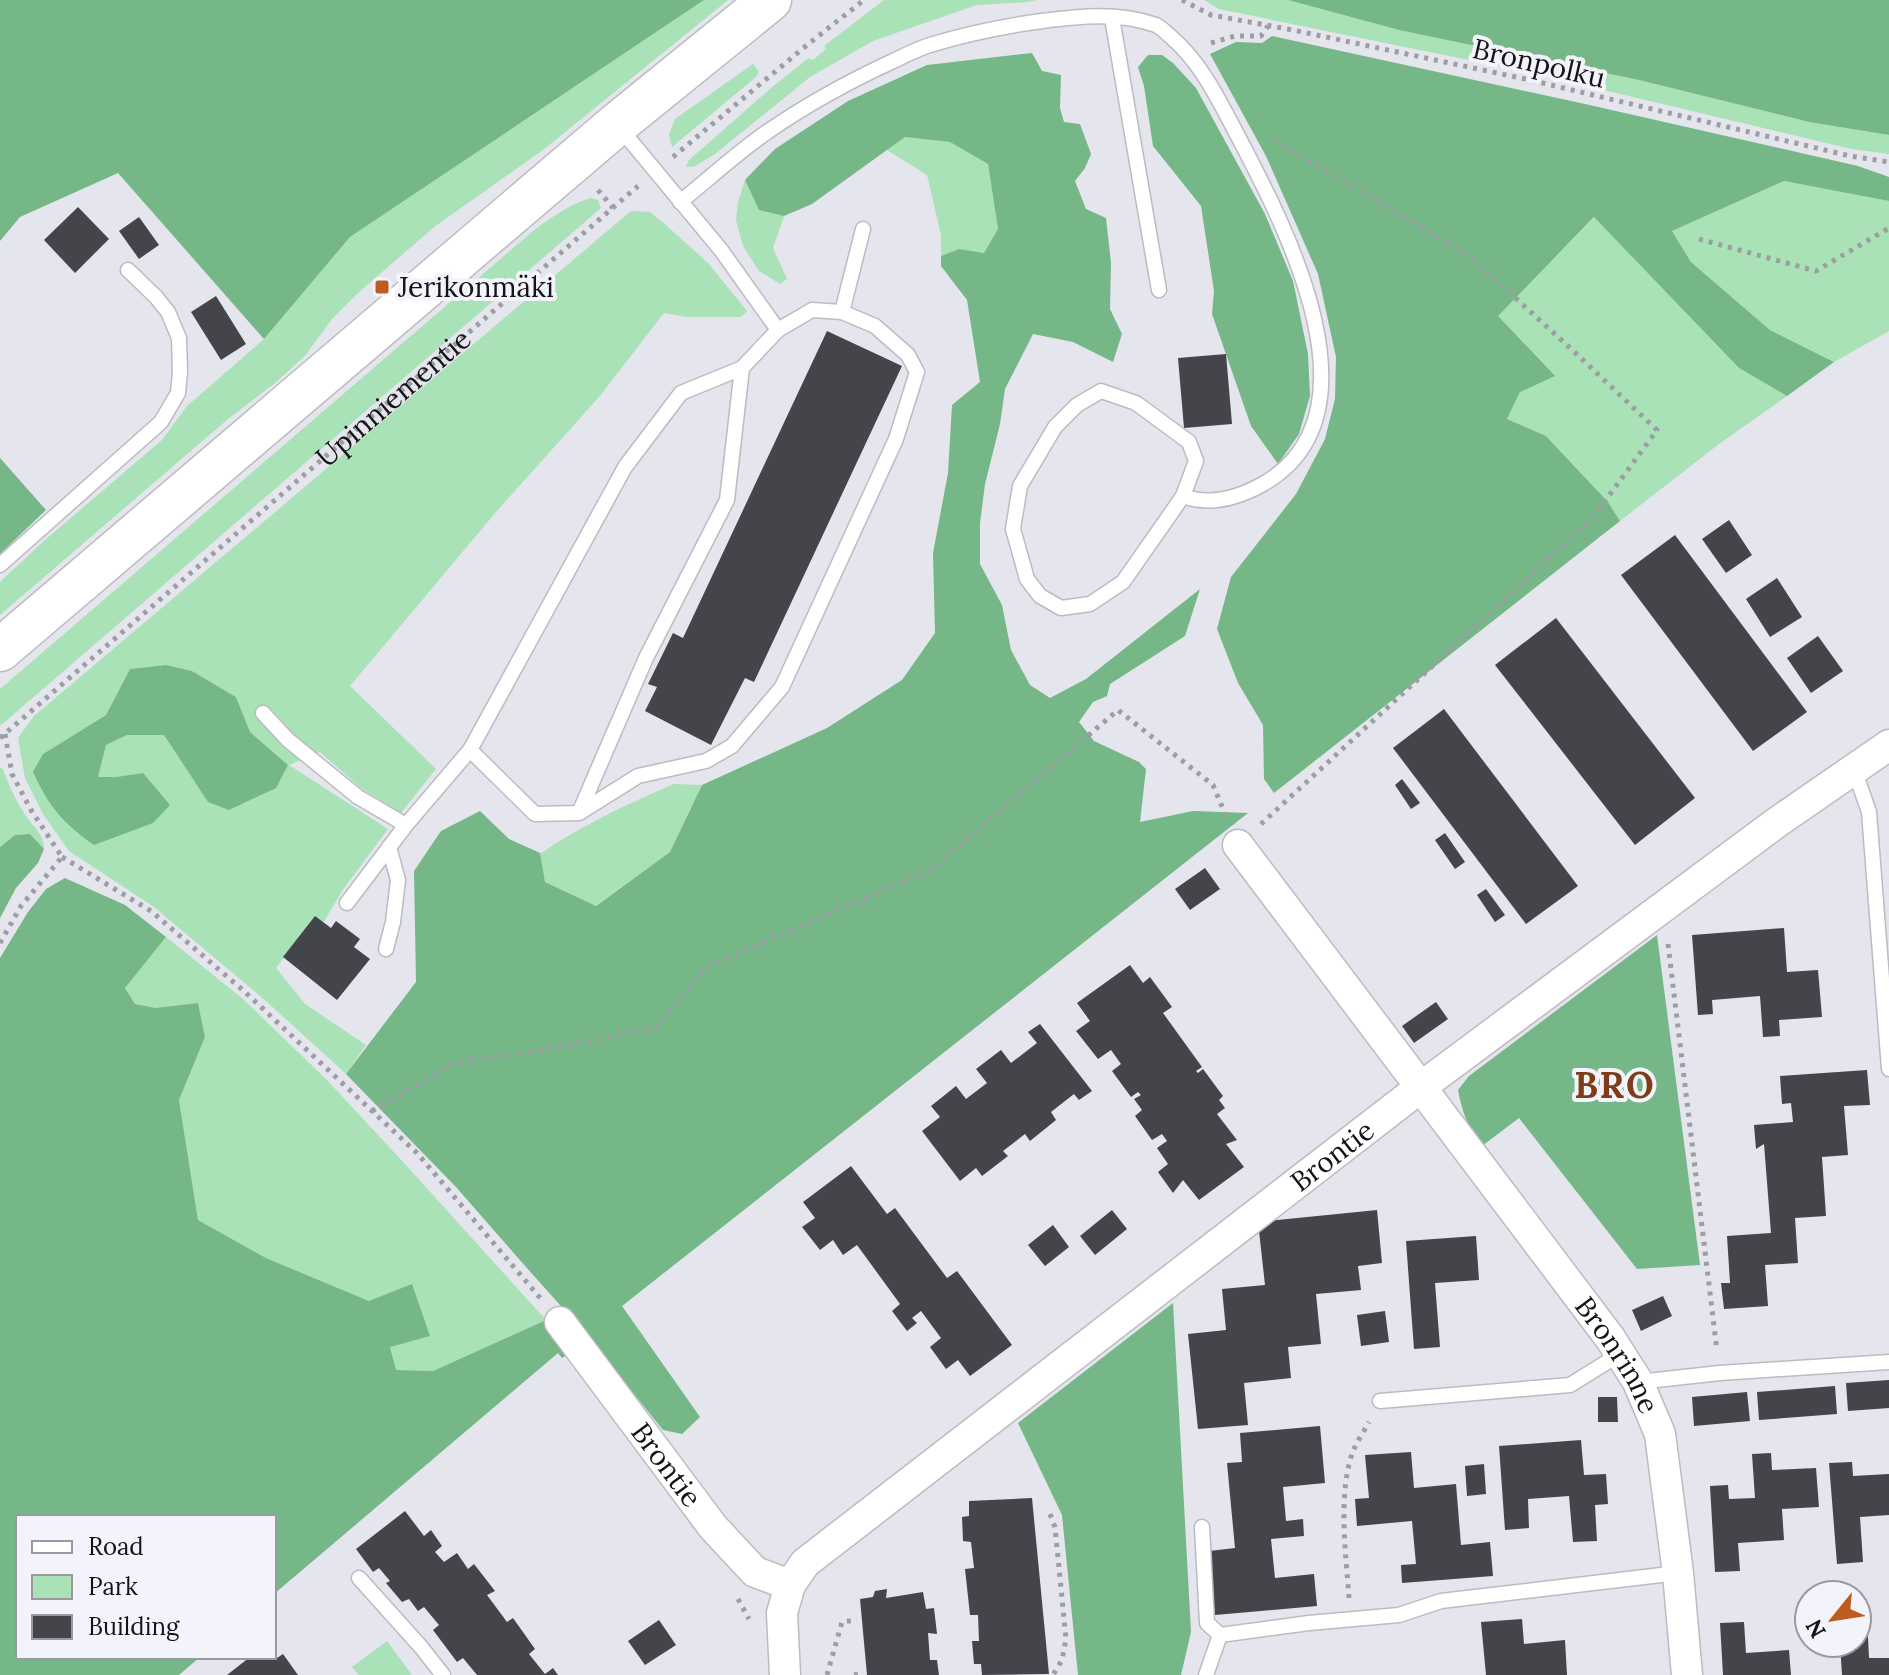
<svg xmlns="http://www.w3.org/2000/svg" width="1889" height="1675" viewBox="0 0 1889 1675" font-family="Lora,serif">
<style>
.green{fill:#a8e2b6;fill-rule:evenodd}
.forest{fill:#75b787}
.building{fill:#44444b}
.lines{fill:none;stroke-linecap:round;stroke-linejoin:round}
.lane-casing{stroke:#bbbbc3;stroke-width:17}
.street-casing{stroke:#bbbbc3;stroke-width:33}
.secondary-casing{stroke:#bbbbc3;stroke-width:45}
.path{stroke:#9d9ea4;stroke-width:5;stroke-dasharray:4 6;stroke-linecap:butt}
.lane{stroke:#fff;stroke-width:14}
.street{stroke:#fff;stroke-width:30}
.secondary{stroke:#fff;stroke-width:42}
.poi-dot{fill:#be5c1f;stroke:#f2f3fb;stroke-width:3}
.labels{text-anchor:middle;stroke-width:8;stroke-linejoin:round;paint-order:stroke}
.street-label{font-size:28px;fill:#141417;stroke:#f2f3fb}
.poi-label{font-size:28px;fill:#141417;stroke:#f2f3fb;text-anchor:start}
.district-label{font-size:36px;font-weight:bold;letter-spacing:2px;fill:#7c3d18;stroke:#f2f3fb}
</style>
<rect width="100%" height="100%" fill="#e4e5ed"/>
<g class="green">
<path d="M704 0H728L543 150 434 227 358 293 332 319 304 357 275 383 228 419 0 615V582L45 540 162 440 187 406 264 339 350 237Z"/>
<path d="M884 0H1037L1027 2 977 5 873 41 810 77 715 154 695 166 686 167 689 160 771 88 809 58 813 60 826 49 824 46Z"/>
<path d="M1204 0H1288L1399 30 1639 80 1809 122 1889 135V154L1851 149 1532 73 1219 9Z"/>
<path d="M753 64 759 72 756 77 672 147 669 134 675 119Z"/>
<path d="M905 137 950 142 988 164 998 229 985 254 959 249 941 256V235L927 175 887 150Z"/>
<path d="M745 180 759 210 784 216 773 248 787 279 780 284 759 271 743 246 736 220 738 202Z"/>
<path d="M1784 181 1889 201V331L1834 362 1770 330 1691 262 1672 231Z"/>
<path d="M591 198 598 200 601 208 0 726V689L533 231C551 218 569 204 591 198Z"/>
<path d="M631 211 650 212 667 226 708 263 747 311 741 317H686L664 313 599 397 496 512 350 686 436 769 401 813 361 788 320 752 289 765 388 829 342 891 323 923 315 917 276 968 305 1004 366 1045 346 1074 266 1001 154 907 69 851 43 814 25 778 18 738 34 716ZM166 665 192 671 236 697 250 732 288 765 208 802 164 735H127L106 745 98 777H116L143 773 153 823 138 828 43 754 106 715 130 669Z"/>
<path d="M1595 217 1739 368 1787 396 1719 444 1620 521 1608 502 1546 436 1507 419 1520 392 1497 316Z"/>
<path d="M0 768 3 769C9 786 16 801 26 816 34 828 44 834 44 849L30 834 15 835 0 847Z"/>
<path d="M674 784 702 785 670 852 595 906 545 882 540 854C581 825 628 804 674 784Z"/>
<path d="M166 937 243 999 326 1079 404 1163 546 1320 433 1371 396 1370 390 1347 369 1301 266 1258 198 1220 179 1100 205 1037 198 1003 155 1008 135 1004 125 988Z"/>
<path d="M387 1641 412 1675H359L352 1667Z"/>
</g>
<g class="forest">
<path d="M0 0H704L350 237 264 339 118 173 20 217 0 241Z"/>
<path d="M1288 0H1889V135L1809 122 1639 80 1399 30Z"/>
<path d="M1272 36 1585 104 1858 166 1889 177V201L1784 181 1672 231 1691 262 1770 330 1834 362 1787 396 1739 368 1594 217 1498 316 1555 376 1520 392 1507 419 1546 436 1608 502 1620 521 1274 793 1264 779 1263 725 1238 683 1217 629 1231 577 1296 494 1325 439 1335 399 1336 357 1318 274 1266 156 1210 54 1236 42 1262 43Z"/>
<path d="M1032 53 1042 71 1061 75 1060 108 1064 122 1080 124 1091 154 1085 168 1075 181 1086 209 1106 218 1111 263 1110 309 1122 334 1113 362 1073 342 1033 334 1005 389 1000 424 985 484 980 523V564L1002 605 1011 650 1030 685 1050 698 1086 679 1200 589 1185 636 1110 684 1107 696 1093 702 1079 722 1094 741 1139 762 1146 769 1140 822 1193 811 1248 813 622 1306 700 1417 682 1434 663 1430 585 1333 526 1267 456 1187 346 1074 416 982 414 871 441 831 480 811 509 839 540 853 545 882 596 906 670 852 702 785 827 728 902 680 935 633 933 553 948 473 952 405 980 382 967 300 941 266V256L959 249 984 253 998 229 988 164 950 142 905 137 812 204 784 216 759 210 745 180 775 149 848 101 927 65Z"/>
<path d="M1148 55H1162L1173 63 1196 88 1265 214 1293 281 1308 354 1310 396 1299 434 1278 464 1251 426 1212 314 1214 291 1201 206 1153 146 1144 86 1138 67Z"/>
<path d="M0 458 46 510 0 554Z"/>
<path d="M166 665 192 671 236 697 250 732 288 765 276 788 229 810 208 802 164 735H127L106 745 98 777H116L143 773 170 805 153 823 94 845C63 823 49 807 33 772L43 754 106 715 130 669Z"/>
<path d="M30 834 44 849 38 863 16 888 0 918V847L15 835Z"/>
<path d="M65 878 125 905 166 937 125 988 135 1004 155 1008 198 1003 205 1037 179 1100 198 1220 266 1258 369 1301 412 1284 430 1336 390 1347 396 1370 433 1371 546 1320 573 1351 562 1358 558 1353 274 1594V1517H18V1657H200L179 1675H0V958L28 912 46 889Z"/>
<path d="M1657 935 1700 1265 1637 1269 1519 1118 1482 1146C1468 1129 1462 1111 1458 1090L1469 1076Z"/>
<path d="M1173 1303 1191 1632 1181 1675H1078L1062 1515 1018 1423Z"/>
</g>
<g class="building">
<path d="M78 207 109 239 75 273 44 240Z"/>
<path d="M139 217 159 245 139 259 119 231Z"/>
<path d="M216 296 246 344 221 360 191 312Z"/>
<path d="M827 331 902 366 754 682 745 678 711 745 645 711 657 687 648 684 673 633 683 638Z"/>
<path d="M1226 354 1232 424 1184 428 1178 358Z"/>
<path d="M1729 520 1752 555 1726 573 1702 539Z"/>
<path d="M1675 535 1807 712 1753 751 1621 575Z"/>
<path d="M1777 578 1802 617 1770 637 1746 599Z"/>
<path d="M1556 618 1695 798 1635 845 1495 665Z"/>
<path d="M1818 636 1843 671 1811 693 1787 658Z"/>
<path d="M1444 709 1578 886 1526 924 1393 748Z"/>
<path d="M1402 779 1420 803 1411 809 1395 785Z"/>
<path d="M1445 833 1465 862 1455 869 1435 840Z"/>
<path d="M1205 868 1220 889 1190 910 1175 889Z"/>
<path d="M1486 889 1505 915 1495 922 1477 895Z"/>
<path d="M315 916 331 928 336 921 360 939 354 947 370 959 337 1000 283 957Z"/>
<path d="M1784 928 1787 972 1818 970 1822 1017 1779 1020 1780 1036 1763 1037 1760 996 1712 1000 1713 1014 1698 1015 1692 935Z"/>
<path d="M1130 965 1143 983 1150 977 1172 1007 1163 1013 1202 1067 1196 1071 1198 1073 1203 1069 1223 1096 1219 1100 1225 1108 1217 1114 1237 1140 1226 1144 1244 1167 1199 1200 1183 1180 1173 1193 1158 1172 1168 1164 1157 1148 1167 1141 1162 1134 1152 1140 1135 1116 1142 1110 1134 1099 1141 1095 1138 1092 1131 1097 1112 1071 1121 1064 1111 1050 1098 1059 1076 1031 1090 1021 1077 1003Z"/>
<path d="M1436 1002 1448 1019 1414 1043 1402 1026Z"/>
<path d="M1040 1024 1092 1091 1079 1100 1074 1094 1051 1112 1056 1120 1030 1141 1025 1134 1003 1151 1008 1156 982 1176 976 1168 960 1181 922 1131 940 1117 931 1106 956 1086 966 1099 987 1083 976 1069 1001 1050 1011 1063 1037 1043 1028 1032Z"/>
<path d="M1867 1070 1870 1105 1844 1106 1848 1155 1822 1157 1826 1216 1795 1218 1798 1263 1765 1265 1768 1306 1724 1309 1721 1283H1730L1727 1236 1771 1233 1764 1144 1756 1149 1754 1125 1793 1122 1791 1103 1782 1104 1780 1076Z"/>
<path d="M851 1166 887 1214 895 1208 947 1278 957 1271 1012 1345 970 1376 958 1360 946 1369 930 1347 941 1338 921 1311 912 1318 917 1323 907 1331 892 1311 900 1304 857 1245 843 1255 833 1240 820 1250 802 1227 815 1218 803 1202Z"/>
<path d="M1112 1210 1127 1229 1095 1255 1080 1236Z"/>
<path d="M1377 1210 1382 1263 1358 1266 1361 1290 1316 1294 1321 1344 1288 1347 1291 1378 1244 1383 1248 1425 1198 1429 1188 1334 1226 1330 1222 1289 1265 1285 1258 1222Z"/>
<path d="M1053 1225 1069 1247 1045 1266 1028 1245Z"/>
<path d="M1476 1236 1479 1280 1435 1283 1440 1347 1414 1349 1406 1241Z"/>
<path d="M1663 1296 1672 1316 1641 1331 1632 1310Z"/>
<path d="M1385 1311 1389 1342 1361 1346 1357 1315Z"/>
<path d="M1889 1380V1408L1848 1411 1846 1383Z"/>
<path d="M1835 1386 1837 1414 1759 1420 1757 1392Z"/>
<path d="M1747 1392 1750 1421 1694 1426 1692 1397Z"/>
<path d="M1598 1397H1617L1618 1422H1598Z"/>
<path d="M1320 1426 1325 1483 1283 1487 1286 1521 1303 1519 1304 1536 1271 1539 1275 1578 1314 1574 1317 1606 1215 1615 1209 1551 1235 1548 1227 1463 1242 1462 1240 1433Z"/>
<path d="M1581 1440 1584 1475 1606 1474 1608 1504 1595 1505 1597 1541 1573 1542 1569 1496 1528 1499 1529 1528 1505 1530 1499 1446Z"/>
<path d="M1411 1452 1414 1488 1456 1484 1461 1545 1490 1542 1493 1576 1402 1583 1401 1565 1416 1564 1412 1521 1357 1526 1355 1499 1369 1498 1365 1455Z"/>
<path d="M1771 1453 1772 1470 1816 1468 1819 1507 1782 1509 1784 1540 1738 1543 1740 1571 1715 1572 1710 1486 1728 1485 1729 1499 1755 1498 1752 1454Z"/>
<path d="M1852 1462 1853 1476 1889 1474V1515L1860 1517 1863 1562 1837 1564 1829 1463Z"/>
<path d="M1484 1464 1486 1494 1467 1496 1465 1466Z"/>
<path d="M1032 1498 1049 1674 982 1675 981 1664H974L972 1641H979L978 1615H970L965 1569 974 1568 971 1542 963 1541 962 1517 969 1516V1501Z"/>
<path d="M405 1511 424 1536 431 1530 442 1546 435 1552 444 1562 457 1553 468 1569 474 1564 495 1591 487 1595 507 1622 513 1618 535 1649 529 1654 545 1674 553 1668 558 1675H477L463 1658 457 1662 433 1630 439 1625 424 1607 418 1611 409 1599 402 1602 386 1583 390 1581 379 1568 373 1572 356 1549Z"/>
<path d="M887 1589 886 1598 923 1592 926 1609 934 1608 937 1634 928 1633 930 1660H937L939 1675H867L860 1599 873 1597 875 1591Z"/>
<path d="M1867 1616 1869 1658H1889V1675H1842L1840 1643H1857V1617Z"/>
<path d="M1522 1619 1524 1644 1565 1640 1567 1675H1486L1481 1622Z"/>
<path d="M659 1620 676 1645 645 1665 628 1641Z"/>
<path d="M1744 1622 1746 1653 1789 1650 1791 1675H1723L1720 1623Z"/>
<path d="M274 1654 277 1658 283 1654 298 1675H227L250 1657H274Z"/>
</g>
<g class="lines">
<defs>
<g id="lane">
<path d="M1112 18 1159 290"/>
<path d="M619 127 721 250 778 330"/>
<path d="M680 202C710 178 739 151 770 130 808 104 850 81 891 62 904 56 917 49 930 45 966 34 1005 26 1042 21 1080 16 1119 12 1156 25 1162 28 1165 32 1170 36 1203 64 1220 103 1240 140 1286 228 1384 415 1263 484 1238 498 1210 506 1183 496"/>
<path d="M842 312 863 229"/>
<path d="M1101 391 1136 403 1189 442 1196 461 1183 496 1123 582 1090 604 1061 608 1040 596 1027 579 1013 529 1020 486 1055 427 1077 405Z"/>
<path d="M0 565 161 422 178 393 180 372 179 338 168 312 156 297 128 270"/>
<path d="M263 713 288 740 358 797 406 825"/>
<path d="M1854 769 1869 812 1889 1069"/>
<path d="M579 813 646 658 727 500 742 368 778 330 812 310 842 312 875 326 908 355 917 372 896 439 782 687 732 746 706 761 638 776 579 813 535 814 470 750 625 467 681 393 742 368"/>
<path d="M347 903 406 825 470 750"/>
<path d="M386 949 393 922 398 880 389 847"/>
<path d="M1638 1382 1720 1373 1889 1362"/>
<path d="M1380 1401 1570 1385 1620 1354"/>
<path d="M1202 1527 1207 1623 1220 1635"/>
<path d="M359 1578 421 1647 443 1675"/>
<path d="M1206 1675 1220 1635 1309 1623 1399 1615 1441 1601 1678 1573"/>
</g>
<g id="street">
<path id="s2" d="M1238 845 1610 1338 1638 1382 1660 1434 1678 1573 1687 1675"/>
<path id="s3" d="M560 1322 713 1527 755 1572 790 1585"/>
<path id="s4" d="M785 1675 782 1613 790 1585 805 1563 1421 1087 1776 823 1889 745"/>
</g>
<path id="secondary" d="M0 650 617 124 770 0"/>
</defs>
<use href="#lane" class="lane-casing"/>
<use href="#street" class="street-casing"/>
<use href="#secondary" class="secondary-casing"/>
<g class="path">
<path d="M1182 0 1211 15 1293 30 1530 80 1850 156 1889 162"/>
<path d="M1211 43 1235 36H1261L1268 26"/>
<path d="M673 157 807 45 864 0"/>
<path d="M598 190 613 208"/>
<path d="M1699 239 1816 271 1889 228"/>
<path id="s1" d="M0 738 638 186"/>
<path d="M1261 824 1592 519 1657 430 1567 345 1467 254 1268 137"/>
<path d="M62 857 151 911 245 992 417 1153 541 1299"/>
<path d="M0 943 21 906 62 857 31 810 12 774 5 734"/>
<path d="M1668 944 1717 1351"/>
<path d="M372 1111 454 1063 538 1051 655 1028 706 968 932 869 1118 710 1213 785 1226 816"/>
<path d="M1050 1514 1055 1527 1066 1639 1062 1660 1053 1675"/>
<path d="M1349 1598C1346 1555 1337 1490 1354 1449 1358 1440 1364 1431 1369 1422"/>
<path d="M738 1599 749 1619"/>
<path d="M827 1675 842 1622 857 1620"/>
<path d="M854 1675 859 1674"/>
</g>
<use href="#lane" class="lane"/>
<use href="#street" class="street"/>
<use href="#secondary" class="secondary"/>
</g>
<rect class="poi-dot" x="374" y="279" width="16" height="16" rx="4"/>
<g class="labels">
<g class="street-label">
<text transform="translate(1539 63) rotate(13)" y="10">Bronpolku</text>
<text dy="10" stroke="none"><textPath href="#s1" startOffset="520">Upinniementie</textPath></text>
<text dy="10" stroke="none"><textPath href="#s4" startOffset="784">Brontie</textPath></text>
<text dy="10" stroke="none"><textPath href="#s2" startOffset="636">Bronrinne</textPath></text>
<text dy="10" stroke="none"><textPath href="#s3" startOffset="178">Brontie</textPath></text>
</g>
<g class="poi-label">
<text x="398" y="297">Jerikonmäki</text>
</g>
<g class="district-label">
<text x="1615" y="1098">BRO</text>
</g>
</g>
<rect x="16" y="1515" width="260" height="144" fill="#f2f3fb" stroke="#999aa0" stroke-width="2"/>
<rect x="32" y="1541" width="40" height="12" fill="#ffffff" stroke="#999aa0" stroke-width="2"/>
<text x="88" y="1555" font-size="24" fill="#141417">Road</text>
<rect x="32" y="1575" width="40" height="24" fill="#a8e2b6" stroke="#999aa0" stroke-width="2"/>
<text x="88" y="1595" font-size="24" fill="#141417">Park</text>
<rect x="32" y="1615" width="40" height="24" fill="#44444b" stroke="#999aa0" stroke-width="2"/>
<text x="88" y="1635" font-size="24" fill="#141417">Building</text>
<g transform="translate(1833 1619) rotate(240)"><circle r="38" fill="#f2f3fb" stroke="#999aa0" stroke-width="2"/>
<path d="M0-6L14 30L0 20L-14 30Z" fill="#be5c1f"/>
<text y="-12" font-size="22" font-weight="bold" text-anchor="middle" fill="#141417">N</text>
</g>
</svg>
